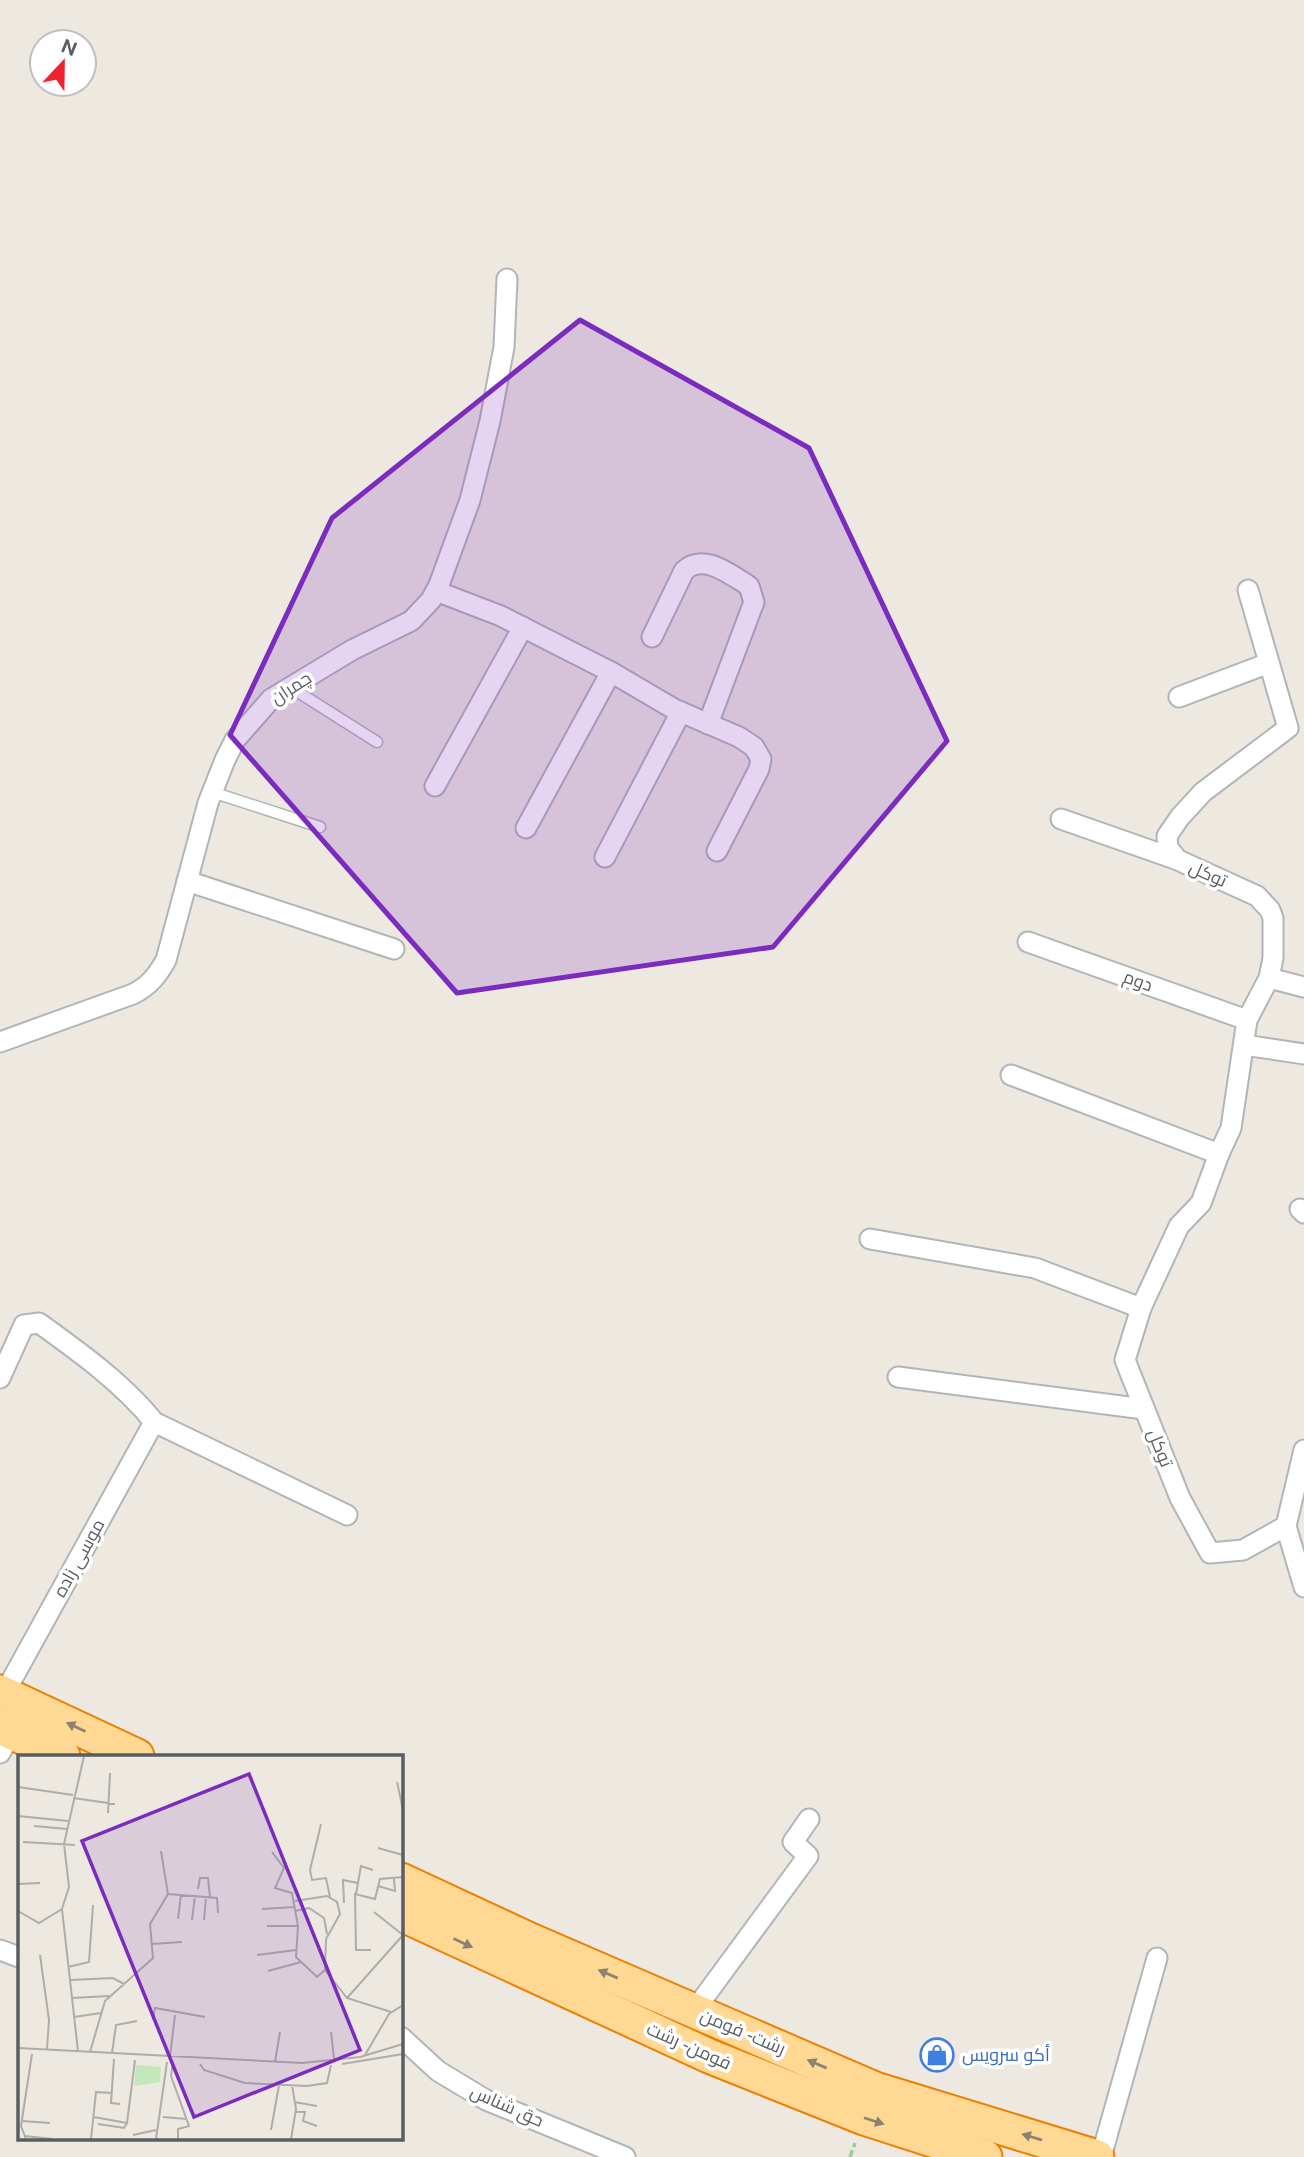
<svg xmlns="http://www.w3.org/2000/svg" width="1304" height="2157" viewBox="0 0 1304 2157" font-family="'Public Sans',Cairo,sans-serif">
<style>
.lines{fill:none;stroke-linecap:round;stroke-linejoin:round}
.service-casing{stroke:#b1b5b9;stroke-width:13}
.minor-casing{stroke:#b1b5b9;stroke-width:23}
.trunk-casing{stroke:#ed7f00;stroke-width:37}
.path{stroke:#96cd9c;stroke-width:3.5;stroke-dasharray:7 3.5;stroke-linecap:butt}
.service{stroke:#fff;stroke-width:10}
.minor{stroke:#fff;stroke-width:19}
.trunk{stroke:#ffd894;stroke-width:33}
.oneway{fill:#8b8371}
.marked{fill:#7b2cbf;fill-opacity:0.2;stroke:#7b2cbf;stroke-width:5;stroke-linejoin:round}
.labels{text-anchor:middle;stroke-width:7;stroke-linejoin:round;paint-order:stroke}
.street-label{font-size:18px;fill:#595e62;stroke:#fff}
.shop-label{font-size:18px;fill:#366cbe;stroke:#fff;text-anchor:start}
.inset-road{fill:none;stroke:#aeadaa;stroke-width:2}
.view{fill:#7b2cbf;fill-opacity:0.15;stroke:#7b2cbf;stroke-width:3.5}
.inset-edge{fill:none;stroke:#595e62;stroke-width:3.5}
</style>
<rect width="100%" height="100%" fill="#ede8e0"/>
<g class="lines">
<defs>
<g id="service">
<path d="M290 687 377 742"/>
<path d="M212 792 320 827"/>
</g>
<g id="minor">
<path d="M436 591 501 616 611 672 674 709 739 737 754 747 761 759 759 769 717 851"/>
<path d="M652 637 684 571C703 552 731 575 749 586L754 602 708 724"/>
<path d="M1179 697 1269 663"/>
<path d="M435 786 523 627"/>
<path d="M1061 819 1178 860"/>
<path d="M526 828 611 672"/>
<path d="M605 857 681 712"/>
<path d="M187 881 394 949"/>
<path d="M1028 942 1247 1020"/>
<path d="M1269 978 1304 987"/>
<path d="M0 1042 133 994C149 986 157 976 166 960L208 803 225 760 235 740 271 699 352 650 411 621 431 600 439 585 470 500 490 421 504 347 507 279"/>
<path d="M1244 1045 1304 1054"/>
<path d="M1011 1075 1219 1154 1231 1128 1247 1020 1269 978 1273 958V918L1270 910 1257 896 1178 860 1168 848 1167 836 1180 817 1203 792 1288 728 1248 590"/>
<path d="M1219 1154 1201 1203 1179 1226 1141 1308 1125 1360 1180 1498 1210 1553 1243 1550 1286 1526"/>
<path d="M1300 1209 1304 1213"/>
<path d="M870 1239 1035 1268 1141 1308"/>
<path d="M898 1377 1144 1409"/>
<path d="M0 1378 24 1325 39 1323C78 1351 124 1384 154 1422L347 1515"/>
<path d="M1304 1450 1286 1526 1304 1587"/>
<path d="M4 1694 154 1422"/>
<path d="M0 1753 12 1732"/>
<path d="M0 1950 19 1957"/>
<path d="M694 2011 808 1856 793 1842 809 1819"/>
<path d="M401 2037 438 2071 486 2100 625 2157"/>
<path d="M1101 2157 1157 1958"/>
</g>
<g id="trunk">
<path d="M0 1692 137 1756"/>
<path d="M0 1727 63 1756"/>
<path d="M401 1880 530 1940 875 2089 1097 2157"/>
<path d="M401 1914 709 2056 864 2118 985 2157"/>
</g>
</defs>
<use href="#service" class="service-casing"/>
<use href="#minor" class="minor-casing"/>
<use href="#trunk" class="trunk-casing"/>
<path class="path" d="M850 2157 855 2143"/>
<use href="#service" class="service"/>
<use href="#minor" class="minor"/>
<use href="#trunk" class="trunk"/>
</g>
<defs><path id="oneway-solid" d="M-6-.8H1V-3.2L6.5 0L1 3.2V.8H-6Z" transform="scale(1.75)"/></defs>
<g class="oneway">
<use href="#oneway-solid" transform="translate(76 1727) rotate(-155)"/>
<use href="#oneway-solid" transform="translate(463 1943) rotate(25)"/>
<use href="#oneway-solid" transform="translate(608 1974) rotate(-157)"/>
<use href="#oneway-solid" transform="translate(817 2064) rotate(-157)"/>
<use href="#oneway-solid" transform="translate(874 2121) rotate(18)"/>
<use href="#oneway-solid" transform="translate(1032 2137) rotate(-163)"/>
</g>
<path class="marked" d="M580 320 809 448 947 741 773 947 457 993 230 735 332 518Z"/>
<defs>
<symbol id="shop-ring" viewBox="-11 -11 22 22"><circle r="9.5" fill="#fff" stroke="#3f7fe0" stroke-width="1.5"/><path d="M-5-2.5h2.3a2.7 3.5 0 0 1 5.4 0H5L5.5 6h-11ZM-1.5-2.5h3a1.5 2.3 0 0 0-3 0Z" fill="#3f7fe0"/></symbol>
</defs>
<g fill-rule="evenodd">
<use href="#shop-ring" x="918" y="2036" width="38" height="38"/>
</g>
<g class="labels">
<g class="street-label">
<text transform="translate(291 688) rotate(-33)" y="6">چمران</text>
<text transform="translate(1208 874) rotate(24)" y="6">توکل</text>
<text transform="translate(1138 981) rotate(20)" y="6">دوم</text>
<text transform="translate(1160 1448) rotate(68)" y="6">توکل</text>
<text transform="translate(79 1558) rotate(-61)" y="6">موسی زاده</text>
<text transform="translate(743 2032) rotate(23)" y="6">رشت - فومن</text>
<text transform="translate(689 2046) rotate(24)" y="6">فومن - رشت</text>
<text transform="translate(507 2106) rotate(24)" y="6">حق شناس</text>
</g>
<g class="shop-label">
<text x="962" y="2061">أکو سرویس</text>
</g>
</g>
<g transform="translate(18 1755)">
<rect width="385" height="385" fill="#ede8e0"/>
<path d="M118 310 143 312 142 327 116 331Z" fill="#c1e7ba"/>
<path class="inset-road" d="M379 27 385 55M0 32 55 40M55 43 97 49M90 58 92 18M0 61 50 66M303 69 292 115 294 125 308 123 312 142M16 71 49 74M5 87 57 90M360 93 385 100M0 129 22 128M360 131 377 136 376 124M180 134 182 123H190L192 142M150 139 199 143 200 158M338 139 343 111 355 115M277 146 309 141 319 147 322 159 308 184 307 215 329 243 373 257M326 148 325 125 340 128M244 154 276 152M0 156 21 168 44 154M277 156 291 153 306 163 309 179M356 157 385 180M160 164 163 139M174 165 177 141M186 165 188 142M249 171H280L274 138 257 133 266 113 254 97M280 171 278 202 299 222 307 215M134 189 164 187M353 195H338L337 139 357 144 362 124 385 122M22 200 31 265 29 294M239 200 278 195M50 212 71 207 75 150M250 216 283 207M52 225 95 223 106 229M54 243 91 241M329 243 385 180M56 262 83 258M135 265 137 253 187 262M313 277 316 304M0 293 284 308 342 302 385 289M60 296 44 154 51 132 46 89 66 1M72 297 87 246 135 203 132 169 150 139 143 96M94 298 98 270 119 266M347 300 371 259 385 250M152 302 157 260M96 304 93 348 102 349M155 307 153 321 171 371 160 374V384M257 307 262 277M182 309 186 315 227 328 289 331 309 328 313 310M324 309 385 299M276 347 299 351M278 357H287L285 366 299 371M76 362 109 368 117 305M145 362 169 364M4 366 32 368M80 369 106 373 109 368M253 375 261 330M115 380 138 375M7 381 34 384M8 384 3 371 14 299M73 384 78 337 94 338M138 384 149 307M273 384 278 354 274 330"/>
<path class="view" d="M231 19 342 295 176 362 64 86Z"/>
<rect width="385" height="385" class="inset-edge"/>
</g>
<g transform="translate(63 63) rotate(22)"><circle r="33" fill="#ffffff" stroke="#bdbfc0" stroke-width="2"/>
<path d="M0-5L12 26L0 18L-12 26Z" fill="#f32030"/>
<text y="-10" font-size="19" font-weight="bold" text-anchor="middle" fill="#595e62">N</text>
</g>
</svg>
